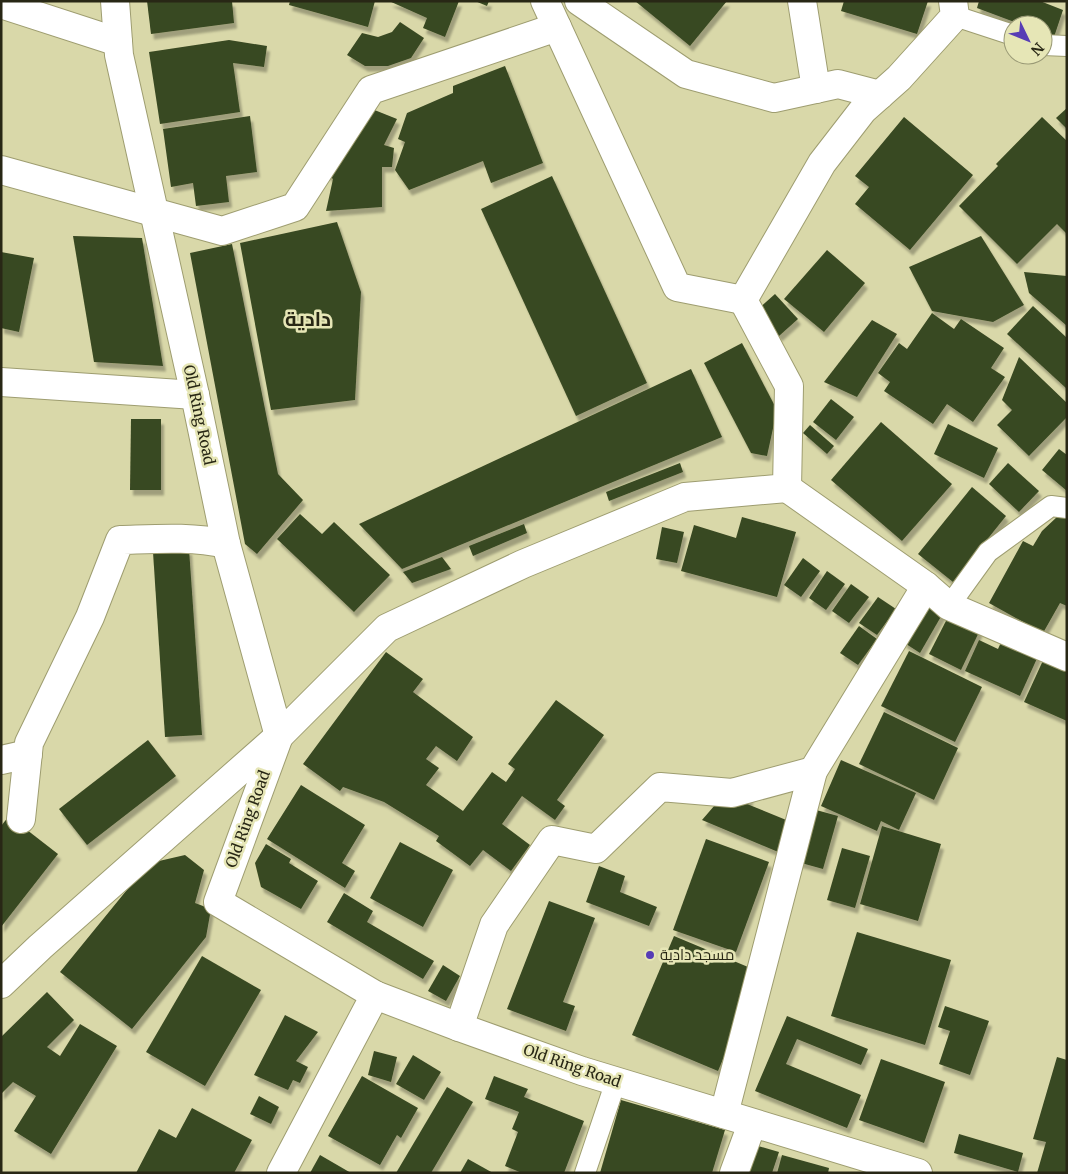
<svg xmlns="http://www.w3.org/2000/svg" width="1068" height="1174" viewBox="0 0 1068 1174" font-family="Merriweather,Cairo,serif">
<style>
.building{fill:#394822;filter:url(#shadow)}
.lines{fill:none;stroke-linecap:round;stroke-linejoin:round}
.service-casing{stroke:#9e9d70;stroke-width:22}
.minor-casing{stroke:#9e9d70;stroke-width:30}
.tertiary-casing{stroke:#9e9d70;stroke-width:30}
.service{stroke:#fff;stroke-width:20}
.minor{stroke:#fff;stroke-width:28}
.tertiary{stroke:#fff;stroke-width:28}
.poi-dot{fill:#573db5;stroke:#e6e6b6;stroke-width:2}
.labels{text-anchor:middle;stroke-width:5;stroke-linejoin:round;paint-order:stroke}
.street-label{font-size:15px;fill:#282715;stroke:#e6e6b6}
.poi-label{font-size:15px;fill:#282715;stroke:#e6e6b6;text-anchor:start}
.district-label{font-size:20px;font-weight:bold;fill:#282715;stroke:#e6e6b6}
</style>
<defs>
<filter id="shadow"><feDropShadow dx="3" dy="5.5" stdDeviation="1" flood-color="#0004"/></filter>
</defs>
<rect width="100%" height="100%" fill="#d9d8a9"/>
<g class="building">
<path d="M147 1H232L234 23 151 34Z"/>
<path d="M290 1H375L368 27 289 5Z"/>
<path d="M389 1H459L445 37 423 28 427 18Z"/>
<path d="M475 1H489L487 6Z"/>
<path d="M635 1H727L690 46Z"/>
<path d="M844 1H928L917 34 841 11Z"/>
<path d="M979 1H1040L1063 10 1054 37 1043 33V25H1022L977 8Z"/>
<path d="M400 22 424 38 411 58 388 66H365L347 55 362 33 378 37 392 32Z"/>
<path d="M229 40 267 46 264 67 233 63 240 112 160 124 149 52Z"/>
<path d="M505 66 543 163 491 183 483 161 409 190 395 170 405 142 398 139 407 113 453 93V86Z"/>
<path d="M367 107 397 119 384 145 394 148 392 167H382V207L326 211 333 179 325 172Z"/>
<path d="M1067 108V129L1056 118Z"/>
<path d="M250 116 257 172 226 176 229 202 196 206 193 183 171 187 163 129Z"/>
<path d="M904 117 973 175 910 250 855 204 869 187 855 176Z"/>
<path d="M1042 117 1067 141V234L1057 224 1017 264 959 206 998 166 996 164Z"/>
<path d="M552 176 647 383 576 416 481 209Z"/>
<path d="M337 222 361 292 355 400 271 410 240 243Z"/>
<path d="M73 236 142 238 163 366 94 362Z"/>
<path d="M981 236 1024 305 993 322 932 311 909 267Z"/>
<path d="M232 244 278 474 303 500 257 554 245 544 190 253Z"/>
<path d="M827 250 865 283 824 332 784 299Z"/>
<path d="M1 252 34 258 19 332 1 328Z"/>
<path d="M1024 272 1067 276V326L1029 293Z"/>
<path d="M775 294 798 319 779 336 757 310Z"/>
<path d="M1033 306 1067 338V389L1007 334Z"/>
<path d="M932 313 954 329 961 319 1004 348 991 368 1005 377 973 422 947 404 933 424 884 391 890 382 878 373 899 343 907 349Z"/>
<path d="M872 320 897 334 857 397 824 382Z"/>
<path d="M742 343 777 410 767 456 751 453 704 363Z"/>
<path d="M1019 357 1067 403V417L1029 456 997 425 1012 410 1002 400Z"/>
<path d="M691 369 722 437 402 569 359 524Z"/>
<path d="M831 399 854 417 836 440 813 422Z"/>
<path d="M131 419H161V490H130Z"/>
<path d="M881 422 952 484 902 541 831 480Z"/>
<path d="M948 424 998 448 984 478 934 454Z"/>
<path d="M810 425 834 446 827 454 803 433Z"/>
<path d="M1059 449 1067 455V491L1042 470Z"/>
<path d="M680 463 683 472 609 501 606 492Z"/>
<path d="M1008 463 1039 491 1019 512 989 484Z"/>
<path d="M972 487 1006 516 953 582 918 554Z"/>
<path d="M300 514 322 534 334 522 390 575 354 612 277 539Z"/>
<path d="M1058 516 1067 517V606L1060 603 1043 633 989 603 1023 541 1033 546 1042 531Z"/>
<path d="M742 517 796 532 777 597 681 571 694 525 736 538Z"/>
<path d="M524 524 527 533 473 556 469 546Z"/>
<path d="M662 527 684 532 677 563 656 559Z"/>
<path d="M189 549 202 735 165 737 153 552Z"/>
<path d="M442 557 451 569 412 583 403 572Z"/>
<path d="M803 558 820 571 801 597 784 585Z"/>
<path d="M827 571 845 584 826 610 809 598Z"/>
<path d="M851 584 869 597 849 623 832 611Z"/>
<path d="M878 597 896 609 877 635 859 623Z"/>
<path d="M925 602 943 613 920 653 903 642Z"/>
<path d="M949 615 980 630 961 670 929 654Z"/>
<path d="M859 626 877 639 858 665 840 653Z"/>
<path d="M1003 638 1039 654 1020 696 965 671 979 640 998 649Z"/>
<path d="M909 651 982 687 955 742 881 706Z"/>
<path d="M386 652 423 679 413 692 473 737 457 761 436 746 426 759 439 768 426 785 463 811 492 772 506 782 515 769 508 764 556 700 604 735 557 800 565 806 555 820 522 796 502 824 530 845 511 871 483 850 470 866 436 841 439 836 384 802 343 787 340 791 303 764Z"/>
<path d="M1045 656 1067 665V721L1024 702Z"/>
<path d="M884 712 958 748 934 800 859 764Z"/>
<path d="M148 740 176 776 87 845 59 809Z"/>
<path d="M841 760 916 793 899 830 881 821 877 831 821 806Z"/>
<path d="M301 785 365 825 342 863 355 871 345 888 267 839Z"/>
<path d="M751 797 747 804 796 824 783 854 702 820 721 798Z"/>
<path d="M809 808 838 816 823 869 794 861Z"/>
<path d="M9 816 58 854 1 927V826Z"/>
<path d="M882 826 941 844 918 921 860 904Z"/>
<path d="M706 839 769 862 736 952 673 930Z"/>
<path d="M400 842 453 870 423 927 370 898Z"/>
<path d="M266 844 291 859 289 863 318 881 301 909 261 887 255 863Z"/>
<path d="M842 848 870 856 855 908 827 900Z"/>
<path d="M185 855 204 870 195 903 211 909 206 937 132 1029 60 972 135 880 159 861Z"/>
<path d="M599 866 625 876 620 892 657 907 649 926 586 902Z"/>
<path d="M344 893 373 911 367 922 434 961 423 979 327 922Z"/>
<path d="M549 901 595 918 563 1002 575 1006 566 1031 507 1009Z"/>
<path d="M857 932 951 960 925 1045 831 1016Z"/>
<path d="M674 936 760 972 718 1071 632 1035Z"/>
<path d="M202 956 261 990 205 1086 146 1052Z"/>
<path d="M443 965 460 976 446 1001 428 991Z"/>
<path d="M47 992 74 1020 47 1047 60 1056 80 1024 117 1046 51 1154 14 1131 36 1096 13 1082 1 1094V1037Z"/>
<path d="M945 1006 989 1021 970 1075 939 1064 950 1031 938 1027Z"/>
<path d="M285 1015 318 1032 296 1061 308 1067 300 1083 293 1080 288 1090 254 1075Z"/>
<path d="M787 1016 868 1049 861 1065 797 1039 786 1064 861 1095 847 1128 755 1091Z"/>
<path d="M374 1051 397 1057 391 1082 368 1075Z"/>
<path d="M413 1055 441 1072 424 1100 396 1084Z"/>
<path d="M1057 1057 1067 1060V1173H1037L1046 1142 1033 1139Z"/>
<path d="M881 1059 945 1082 924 1143 859 1120Z"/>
<path d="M362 1076 418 1108 401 1138 397 1135 380 1165 328 1136Z"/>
<path d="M494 1076 528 1089 524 1097 584 1121 564 1173H522L505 1166 518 1132 512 1129 519 1112 485 1099Z"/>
<path d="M447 1087 473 1102 431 1173H396Z"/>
<path d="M259 1096 279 1107 271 1124 250 1114Z"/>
<path d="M621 1100 725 1130 712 1173H600Z"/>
<path d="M192 1108 252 1140 234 1173H136L159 1129 176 1138Z"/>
<path d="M959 1134 1023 1153 1018 1172 954 1153Z"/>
<path d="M748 1143 779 1152 772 1173H739Z"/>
<path d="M320 1155 351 1173H310Z"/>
<path d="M782 1155 829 1168 828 1173H777Z"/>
<path d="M468 1159 493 1173H460Z"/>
</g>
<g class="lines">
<defs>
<g id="service">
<path d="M955 16 1013 35"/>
<path d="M1043 45 1067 46"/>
<path d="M949 606 988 552 1051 506 1067 508"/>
<path d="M585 1173 616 1081"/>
</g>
<g id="minor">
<path d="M545 1 677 287 743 300"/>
<path d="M579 1 686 74 774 98 838 84 880 95"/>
<path d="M802 1 816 89"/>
<path d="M1 4 118 42"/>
<path d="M1 170 222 231 295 207 371 90 557 27"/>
<path d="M1 382 195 395"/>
<path d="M787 488 926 586 949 606 1067 657"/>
<path d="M1 760 28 754"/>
<path d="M21 819 29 743 90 617 120 540C155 539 191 536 226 544"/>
<path d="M1 984 40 947 279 736 387 628 523 564 685 497 787 488 789 386 743 300 822 163 863 110 899 78 955 16 953 1"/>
<path d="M459 1027 494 925 552 840 596 849 660 787 732 793 813 771 926 586"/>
<path d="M724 1114 813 771"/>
<path d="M281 1173 375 995"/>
<path d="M734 1173 752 1124"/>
</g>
<path id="tertiary" d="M115 1 119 55 195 395 226 544 279 736 218 902 375 995 459 1027 582 1071 918 1173"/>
</defs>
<use href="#service" class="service-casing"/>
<use href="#minor" class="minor-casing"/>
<use href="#tertiary" class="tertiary-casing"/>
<use href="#service" class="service"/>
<use href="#minor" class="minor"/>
<use href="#tertiary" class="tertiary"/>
</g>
<circle class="poi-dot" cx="650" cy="955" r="5"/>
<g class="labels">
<g class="street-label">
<text transform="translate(199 415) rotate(78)" y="5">Old Ring Road</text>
<text transform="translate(248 819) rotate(-70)" y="5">Old Ring Road</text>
<text transform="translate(572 1066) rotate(19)" y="5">Old Ring Road</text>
</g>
<g class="poi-label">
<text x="660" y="960">مسجد دادية</text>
</g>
<g class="district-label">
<text x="308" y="326">دادية</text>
</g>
</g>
<rect width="1068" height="1174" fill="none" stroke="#282715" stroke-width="5"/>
<g transform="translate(1028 40) rotate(133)"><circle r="24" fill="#e6e6b6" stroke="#9a9a76"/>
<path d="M0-4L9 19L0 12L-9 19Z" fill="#573db5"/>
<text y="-8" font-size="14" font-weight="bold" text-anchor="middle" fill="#282715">N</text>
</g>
</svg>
